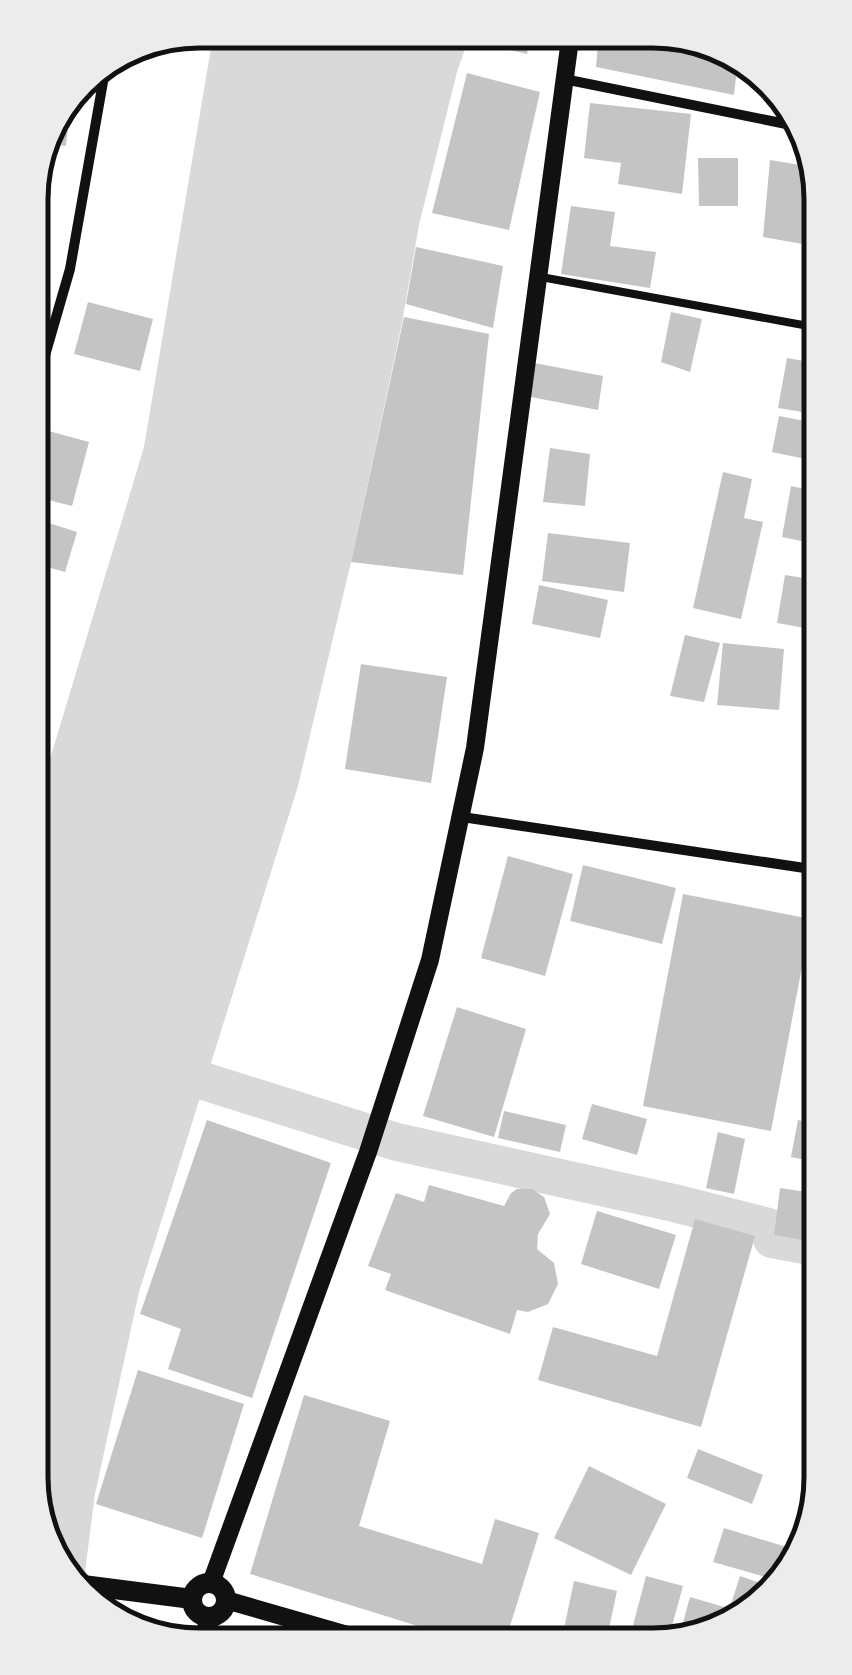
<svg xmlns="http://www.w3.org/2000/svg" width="852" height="1675" viewBox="0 0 852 1675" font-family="'Open Sans',sans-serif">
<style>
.water{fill:#d9d9d9}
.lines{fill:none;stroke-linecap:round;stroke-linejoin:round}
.canal{stroke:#d9d9d9;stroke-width:38}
.building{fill:#c4c4c4}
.path{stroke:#111;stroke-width:6}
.service{stroke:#111;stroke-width:8}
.minor{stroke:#111;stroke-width:10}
.tertiary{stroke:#111;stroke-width:18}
.secondary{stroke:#111;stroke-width:20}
.rim{fill:none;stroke:#111;stroke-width:5}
</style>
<rect width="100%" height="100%" fill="#fff"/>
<path class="water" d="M214 30 471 32 457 72 419 225 402 323 351 562 298 786 139 1292 95 1494 82 1595 39 1530 35 766 47 769 144 447Z"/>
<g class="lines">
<path class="canal" d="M159 1067 397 1142 674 1203 768 1227 772 1239 820 1248"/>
</g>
<g class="building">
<path d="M487 32H532L527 54 484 44Z"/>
<path d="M599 33H685L738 59 734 95 596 67Z"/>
<path d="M467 73 540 92 509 230 432 213Z"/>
<path d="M590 103 691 114 682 194 618 184 621 163 584 158Z"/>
<path d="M70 105 66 146 49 144Z"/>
<path d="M698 158H738V206H699Z"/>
<path d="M770 160 813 167 814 246 763 237Z"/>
<path d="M571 206 615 212 610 246 656 252 650 288 561 274Z"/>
<path d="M416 247 503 266 493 328 406 304Z"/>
<path d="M88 302 153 319 140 371 74 354Z"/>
<path d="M671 312 702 319 690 372 661 362Z"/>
<path d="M404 317 489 334 463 575 351 562Z"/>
<path d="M787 358 815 363V414L778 408Z"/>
<path d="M534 363 603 376 598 410 531 397Z"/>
<path d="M779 416 815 423V461L772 452Z"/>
<path d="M45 430 89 442 72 506 33 496V477Z"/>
<path d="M550 448 590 454 585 506 543 502Z"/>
<path d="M723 472 752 479 744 518 763 522 741 619 693 608Z"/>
<path d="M791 486 815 491 816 544 782 537Z"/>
<path d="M33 518 77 532 65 572 33 563Z"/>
<path d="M548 533 630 543 624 592 542 581Z"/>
<path d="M785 575 816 580V630L777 623Z"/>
<path d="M539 585 608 600 600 638 532 624Z"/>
<path d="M685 635 720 643 704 702 670 696Z"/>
<path d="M723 643 784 649 779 710 717 705Z"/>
<path d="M361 664 447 677 431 783 345 769Z"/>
<path d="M508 856 573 874 545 976 481 958Z"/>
<path d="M583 865 676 888 662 944 570 921Z"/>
<path d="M683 894 811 919 771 1131 643 1106Z"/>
<path d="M457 1007 526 1029 494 1137 423 1116Z"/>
<path d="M818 1008H819V1043L808 1039Z"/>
<path d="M592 1104 647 1119 637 1155 582 1139Z"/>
<path d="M504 1111 566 1125 560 1152 498 1138Z"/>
<path d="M207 1120 331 1163 252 1398 168 1369 181 1329 140 1314Z"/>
<path d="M798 1120 819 1124 820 1163 791 1157Z"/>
<path d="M718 1132 745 1139 734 1194 706 1188Z"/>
<path d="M429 1185 504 1206 511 1193 517 1189H532L544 1197 550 1214 538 1234 537 1249 554 1263 558 1284 548 1304 528 1312 517 1310 510 1334 385 1290 391 1274 368 1266 396 1193 424 1202Z"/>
<path d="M780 1188 820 1194V1243L774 1235Z"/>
<path d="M597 1211 676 1235 659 1289 581 1264Z"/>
<path d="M695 1219 755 1236 701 1427 538 1380 553 1327 657 1356Z"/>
<path d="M138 1370 244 1404 202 1538 96 1504Z"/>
<path d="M304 1395 390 1421 359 1526 482 1564 495 1519 539 1533 506 1639 463 1640 250 1574Z"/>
<path d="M698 1449 763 1475 752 1504 687 1478Z"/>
<path d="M589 1466 666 1504 631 1575 554 1538Z"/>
<path d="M724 1528 793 1549 783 1582 713 1562Z"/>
<path d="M646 1576 683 1586 669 1637H630Z"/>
<path d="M740 1576 775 1588 745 1609 731 1604Z"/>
<path d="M574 1581 617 1591 607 1638H562Z"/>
<path d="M690 1597 741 1612 707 1636 679 1637Z"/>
</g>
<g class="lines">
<path class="path" d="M33 440 39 417"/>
<path class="service" d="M541 277 814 327"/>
<g class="minor">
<path d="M564 79 801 127"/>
<path d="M33 397 70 269 106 65"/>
<path d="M462 817 818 870"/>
</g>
<g class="tertiary">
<path d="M211 1583 368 1152 430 960 475 748 571 32"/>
<path d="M226 1600 368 1641"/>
</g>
<g class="secondary">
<circle cx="209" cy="1600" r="17"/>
<path d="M75 1584 192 1599"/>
<path d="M205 1643 209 1617"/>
</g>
</g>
<path d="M0 0H852V1675H0ZM199 48H653A151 151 0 0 1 804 199V1477A151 151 0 0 1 653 1628H199A151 151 0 0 1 48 1477V199A151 151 0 0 1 199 48Z" fill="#ececec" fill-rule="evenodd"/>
<path class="rim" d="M199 48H653A151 151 0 0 1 804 199V1477A151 151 0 0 1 653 1628H199A151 151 0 0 1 48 1477V199A151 151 0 0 1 199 48Z"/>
</svg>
